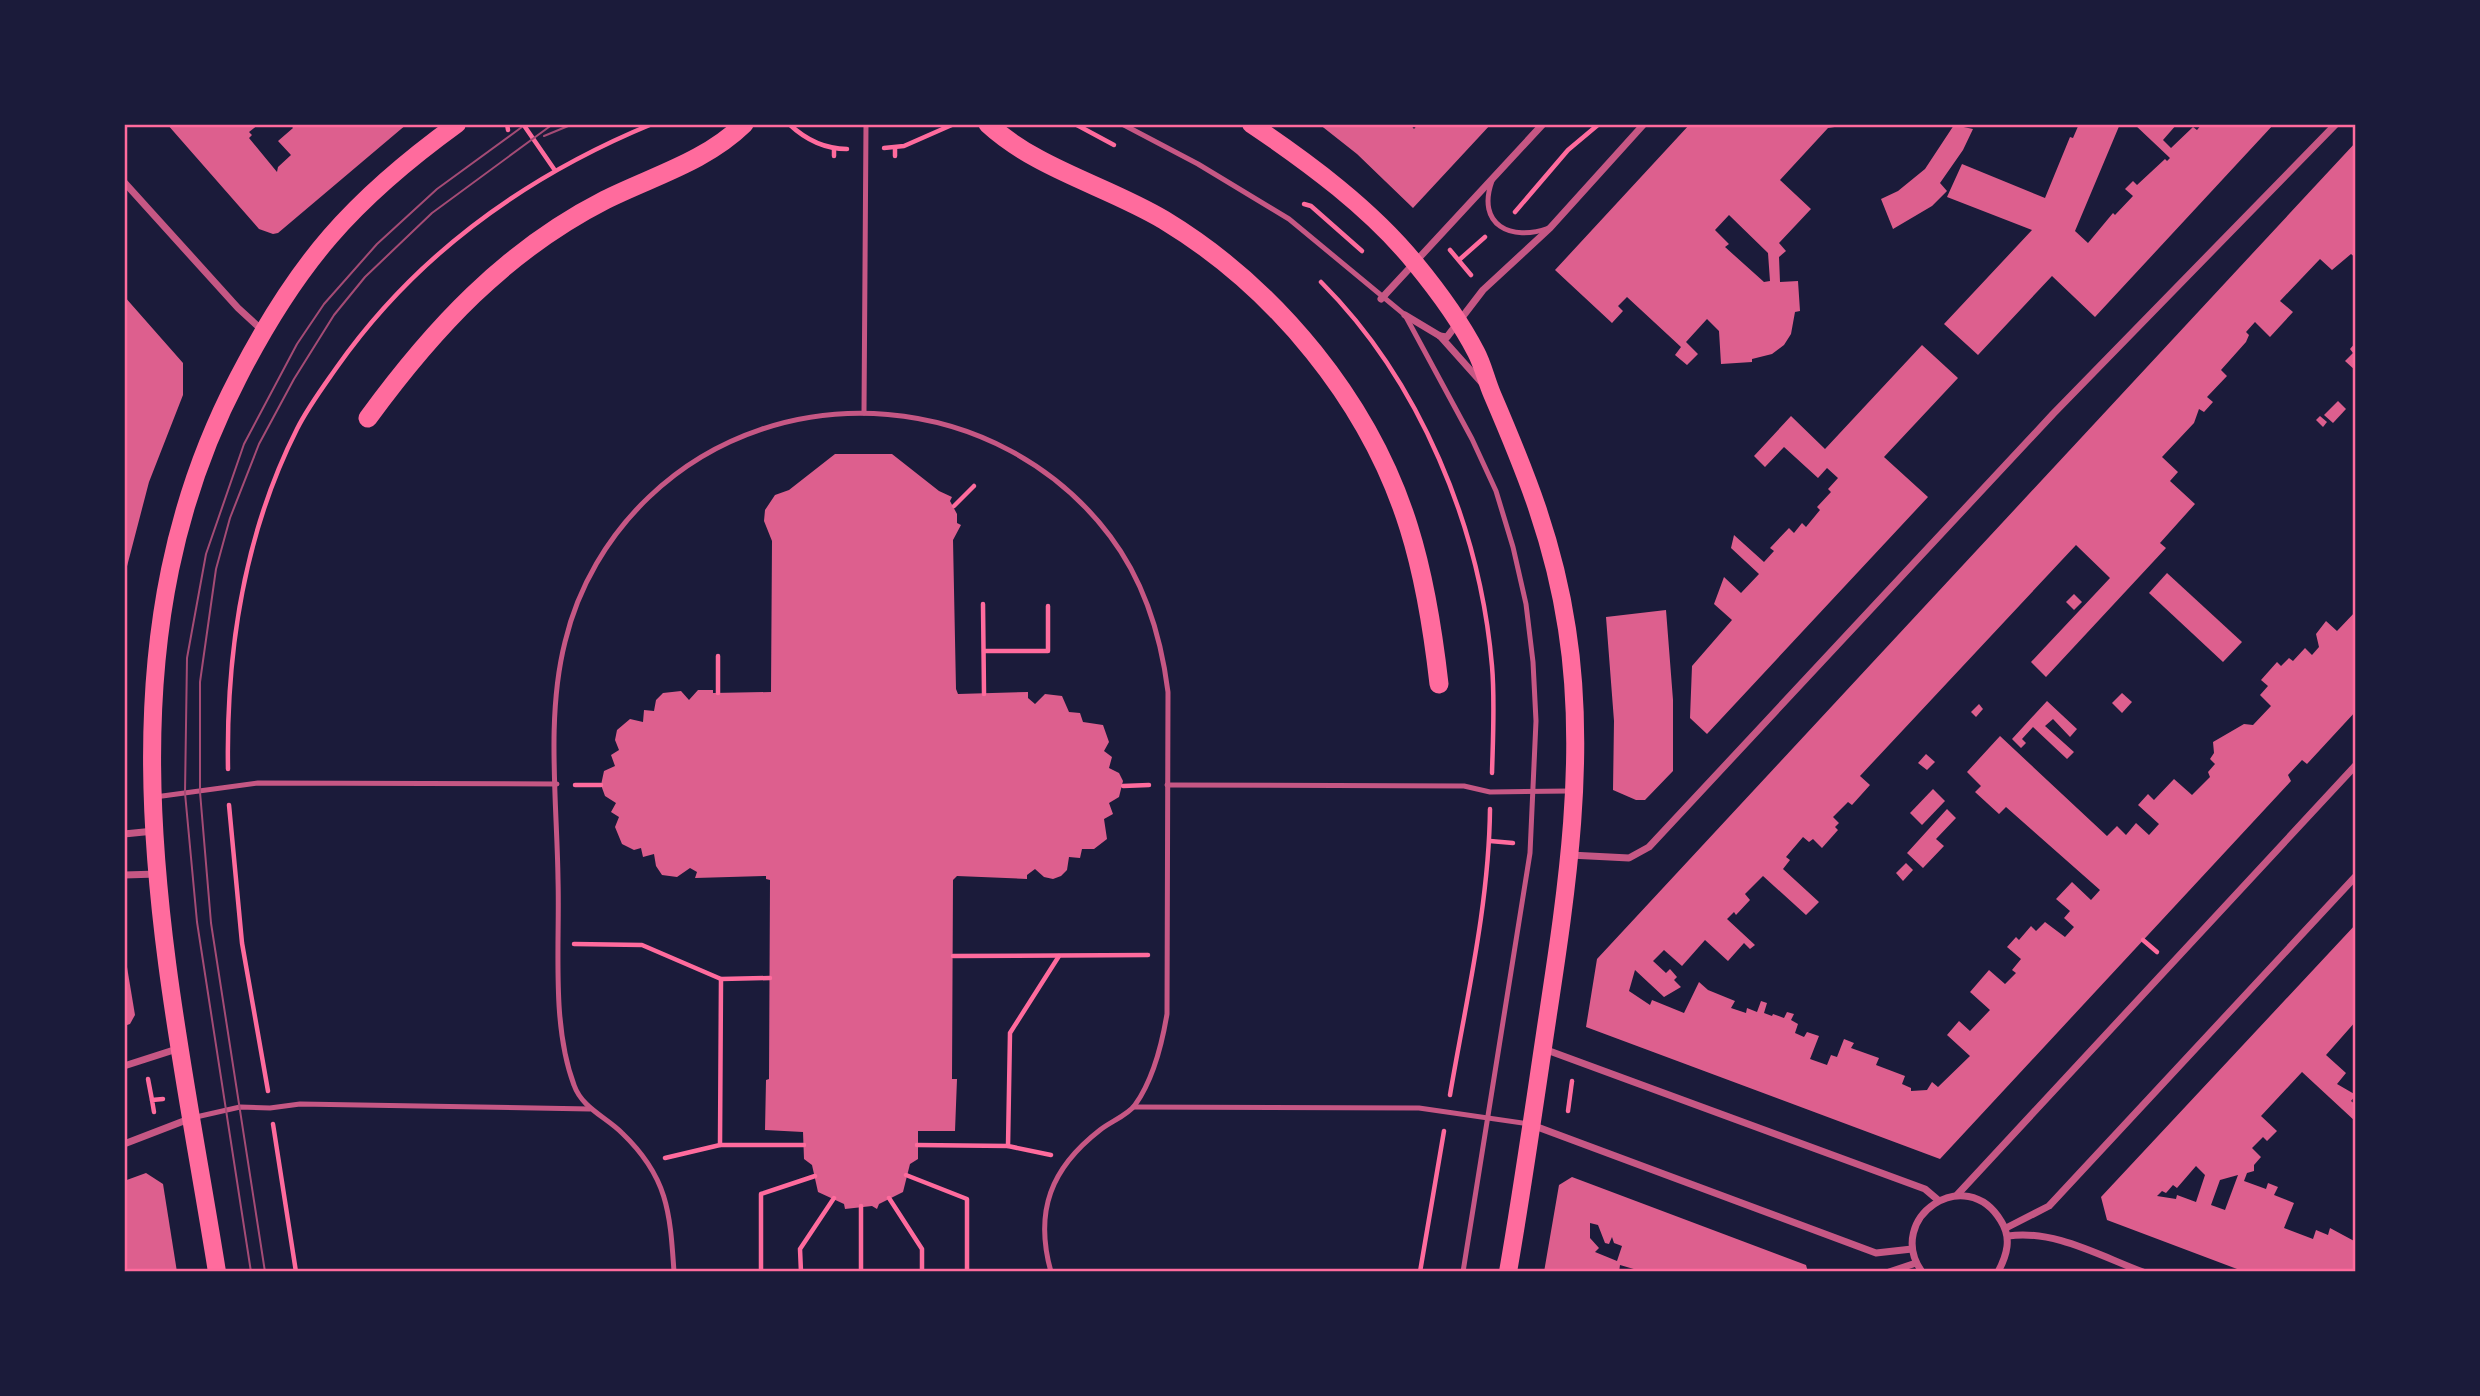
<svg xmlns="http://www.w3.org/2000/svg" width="2480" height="1396" viewBox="0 0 2480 1396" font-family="'Libre Baskerville',serif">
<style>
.building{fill:#dd5f8e;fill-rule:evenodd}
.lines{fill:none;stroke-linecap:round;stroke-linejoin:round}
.path{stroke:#ff6b9d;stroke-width:4.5}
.service{stroke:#c65784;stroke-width:5}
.minor{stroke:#c65784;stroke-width:7}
.primary{stroke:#ff6b9d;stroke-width:18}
.trunk{stroke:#ff6b9d;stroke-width:19}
.tram{stroke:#a44b75;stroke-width:2}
.neatline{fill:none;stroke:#ff6b9d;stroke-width:2.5}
</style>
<rect width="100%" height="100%" fill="#1b1b3a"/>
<g class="building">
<path d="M167 124H259L249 132 252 135 249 138 277 172 278 167 291 155 278 141 293 128 290 124H407L278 233 273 234 259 229Z"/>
<path d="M1319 124H1410L1414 129 1418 124H1491L1413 208 1357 154Z"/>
<path d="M1690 124H1854L1828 128 1780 180 1811 209 1779 243 1786 251 1779 257 1780 282 1798 281 1800 311 1795 312 1791 334 1784 345 1772 354 1752 359V362L1721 364 1719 331 1707 319 1686 342 1698 354 1687 365 1675 355 1681 347 1627 297 1618 306 1623 311 1612 323 1555 270ZM1729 215 1768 253 1770 281 1764 282 1725 247 1729 244 1715 230Z"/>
<path d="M2079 124H2120L2075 231 2088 243 2113 213 2115 215 2133 196 2125 189 2133 181 2137 185 2165 159 2167 161 2170 158 2134 124H2177L2163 140 2171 148 2193 127 2197 130 2202 124H2274L2095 317 2052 276 1978 355 1944 324 2032 230 1947 197 1962 164 2045 198 2070 137 2073 138Z"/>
<path d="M1954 125 1973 129 1963 150 1940 183 1947 191 1932 206 1893 229 1881 199 1898 191 1925 169Z"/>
<path d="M2356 142V258L2351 254 2332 270 2320 259 2280 301 2293 312 2270 337 2255 322 2246 332 2249 335 2246 342 2221 370 2227 376 2207 397 2213 402 2204 412 2199 409 2194 423 2162 457 2178 472 2170 481 2195 504 2160 543 2166 548 2046 677 2031 662 2110 578 2076 545 1860 776 1870 785 1852 805 1848 802 1833 817 1839 823 1835 827 1838 830 1822 848 1813 839 1809 842 1803 837 1786 857 1790 860 1783 869 1819 902 1806 915 1763 876 1745 894 1750 900 1736 915 1734 912 1727 919 1755 945 1750 949 1744 943 1728 961 1705 940 1682 966 1664 950 1653 961 1666 973 1670 969 1677 977 1674 980 1681 987 1664 997 1635 970 1629 991 1650 1005 1652 1000 1684 1013 1699 982 1708 990 1735 1001 1731 1008 1746 1013 1747 1008 1757 1012 1761 1001 1767 1003 1764 1013 1772 1016 1773 1014 1784 1018 1787 1012 1794 1014 1791 1020 1798 1024 1795 1033 1804 1037 1807 1032 1819 1036 1810 1059 1827 1065 1831 1055 1837 1057 1844 1039 1854 1043 1851 1048 1879 1058 1876 1065 1905 1076 1902 1084 1911 1088V1091L1927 1090 1932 1082 1938 1087 1970 1056 1947 1035 1959 1021 1970 1031 1990 1010 1970 992 1989 970 2005 984 2016 973 2012 970 2021 959 2007 947 2016 937 2019 940 2031 926 2036 931 2045 922 2065 937 2074 927 2064 918 2070 911 2056 899 2072 882 2091 900 2100 890 2006 807 1999 814 1975 792 1981 786 1967 772 2000 736 2107 836 2117 826 2126 835 2136 823 2149 835 2159 824 2138 805 2148 794 2154 800 2174 779 2192 795 2210 777 2208 772 2215 764 2210 759 2214 753 2213 742 2244 724 2253 725 2271 706 2260 695 2268 686 2261 680 2277 662 2281 666 2289 658 2293 661 2305 648 2312 655 2319 647 2316 634 2326 621 2337 631 2356 611V711L2307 764 2302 760 2288 775 2291 781 1940 1159 1586 1027 1597 959Z"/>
<path d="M124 296 183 363V395L149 482 125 574Z"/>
<path d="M2356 342V371L2345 361 2353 353 2350 349Z"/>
<path d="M1922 345 1958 378 1884 457 1928 497 1707 734 1690 718 1692 666 1732 620 1714 604 1724 577 1741 593 1759 574 1731 548 1734 535 1764 562 1774 551 1770 548 1789 528 1794 533 1802 523 1806 527 1820 510 1817 507 1831 492 1828 489 1838 478 1827 468 1818 478 1784 447 1765 467 1754 456 1791 416 1825 449Z"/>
<path d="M2338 401 2346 409 2333 423 2324 415Z"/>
<path d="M2320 416 2327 422 2323 427 2316 420Z"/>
<path d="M835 454H892L939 491 952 497 950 501 957 514V523L961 525 953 540 956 689 958 694 1028 692V698L1035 704 1045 694 1062 696 1069 712 1080 713 1083 722 1103 725 1109 742 1104 751 1112 757 1109 768 1119 773 1123 781 1119 797 1109 803 1113 814 1104 819 1107 839 1094 849H1082L1080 858 1069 857 1067 870 1061 876 1053 879 1044 877 1035 869 1027 875V879L957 876 953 880 952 1079H957L955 1131H918V1159L910 1164 903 1192 879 1204 877 1209 872 1206 845 1209 844 1204 818 1192 812 1165 804 1159 803 1132 765 1130 766 1080 769 1079 770 880 766 879V876L695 878 697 872 690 868 677 877 662 875 656 866 654 854 643 857 641 848 634 850 622 844 615 827 619 817 611 812 616 803 605 796 601 785 604 771 615 766 611 755 619 750 615 740 617 730 630 719 643 722 644 710 654 711 656 700 663 693 681 691 689 700 698 690H713V693L771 692 772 541 764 521 765 510 775 495 789 490Z"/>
<path d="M2167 573 2242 642 2223 662 2149 593Z"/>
<path d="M2074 594 2082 602 2074 610 2066 602Z"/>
<path d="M1666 610 1673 700V771L1645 800H1636L1613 790 1614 721 1606 617Z"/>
<path d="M2122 693 2132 702 2122 713 2112 703Z"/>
<path d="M2047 701 2077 729 2070 737 2053 719 2045 726 2074 752 2067 759 2033 727 2022 739 2026 743 2021 748 2012 739Z"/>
<path d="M1979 704 1983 709 1976 717 1971 712Z"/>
<path d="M1926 754 1935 762 1927 770 1918 763Z"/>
<path d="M1933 789 1945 801 1922 825 1910 813Z"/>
<path d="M1947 809 1956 818 1936 839 1944 846 1923 868 1907 853Z"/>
<path d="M1906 863 1913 870 1903 881 1896 873Z"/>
<path d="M2356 924V1021L2326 1055 2346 1073 2337 1084 2356 1095 2351 1101 2356 1105V1122L2302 1072 2261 1116 2277 1131 2267 1141 2263 1137 2252 1148 2261 1157 2254 1165V1171L2247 1173 2244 1181 2266 1189 2268 1183 2278 1187 2274 1195 2294 1203 2284 1228 2313 1239 2316 1230 2328 1235 2330 1228 2356 1242V1272H2245L2107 1220 2101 1197ZM2196 1166 2205 1175 2196 1202 2177 1195 2176 1199 2157 1196 2162 1191 2166 1193 2173 1185 2177 1188ZM2238 1175 2225 1210 2211 1205 2220 1180Z"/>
<path d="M124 949 135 1015 130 1024 124 1026Z"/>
<path d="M146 1173 163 1184 177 1272H124V1181Z"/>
<path d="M1572 1177 1806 1265 1808 1272H1644L1620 1265 1619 1272H1544L1559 1185ZM1590 1223 1598 1225 1605 1243 1609 1244 1612 1237 1614 1243 1622 1246 1617 1261 1595 1252 1599 1248 1590 1238Z"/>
</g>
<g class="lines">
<g class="path">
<path d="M507 124 508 130"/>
<path d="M523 124 554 169"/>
<path d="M789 124C806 140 824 149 847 149"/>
<path d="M1075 124 1114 145"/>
<path d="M884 148 904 146 954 124"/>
<path d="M834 149V156"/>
<path d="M895 156V148"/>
<path d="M1304 204 1311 206 1362 251"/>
<path d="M1515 212 1568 150 1599 124"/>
<path d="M1450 250 1471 275"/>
<path d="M1459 260 1485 237"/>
<path d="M1321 282C1420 381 1480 527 1492 666 1495 701 1493 737 1492 773"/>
<path d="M954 506 974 486"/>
<path d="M983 604 984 694"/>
<path d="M984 651H1048V606"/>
<path d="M718 656V693"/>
<path d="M228 769C226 652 244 534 297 429 308 407 323 387 337 367 416 255 526 176 652 124"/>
<path d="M575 785H601"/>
<path d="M1123 786 1149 785"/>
<path d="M229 805 242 943 268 1091"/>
<path d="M1490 841 1513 843"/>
<path d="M2143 940 2157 952"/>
<path d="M574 944 642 945 721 979 770 978"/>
<path d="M953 956 1148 955"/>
<path d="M148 1079 152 1100"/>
<path d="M1450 1095C1466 1001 1489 905 1490 809"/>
<path d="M1568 1111 1572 1081"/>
<path d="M154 1112 152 1100 163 1099"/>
<path d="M273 1124 296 1272"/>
<path d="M720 1145H804"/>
<path d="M917 1145 1008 1146"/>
<path d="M1051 1155 1008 1146 1010 1033 1059 956"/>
<path d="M665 1158 720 1145 721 979"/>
<path d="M906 1175 967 1199V1272"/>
<path d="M889 1198 922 1249V1272"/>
<path d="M761 1272V1194L815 1176"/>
<path d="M801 1272 800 1249 834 1198"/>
<path d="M861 1272V1206"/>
<path d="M1420 1272 1444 1131"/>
</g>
<g class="service">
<path d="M1122 124 1198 164 1289 219 1405 315 1472 439 1496 491 1513 547 1526 604 1533 662 1536 721 1530 853 1463 1272"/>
<path d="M1492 181C1476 225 1511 242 1549 228"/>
<path d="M864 413 866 124"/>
<path d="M1167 785 1464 786 1490 792 1569 791"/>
<path d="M155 797 258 783 557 784"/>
<path d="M1134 1107 1419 1108 1529 1124"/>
<path d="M196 1117 240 1107 270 1108 300 1104 590 1109"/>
<path d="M674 1272C670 1212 668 1177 622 1133 606 1117 582 1108 574 1085 551 1024 560 944 558 879 557 802 546 717 565 642 578 587 608 536 649 497 781 371 1000 390 1110 536 1144 581 1161 636 1168 692L1167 1014C1162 1044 1153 1080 1135 1105 1128 1115 1110 1122 1100 1130 1051 1168 1034 1211 1051 1272"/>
</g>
<g class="minor">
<path d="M124 182 238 308 262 330"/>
<path d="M1381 299 1543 124"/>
<path d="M1405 315 1440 336 1482 383"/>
<path d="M1440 336 1447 337 1483 290 1550 228 1644 124"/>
<path d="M124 834 154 831"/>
<path d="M1570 855 1629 858 1649 847 2053 414 2336 124"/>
<path d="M124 875 158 874"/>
<path d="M1544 1049 1925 1189 1938 1200"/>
<path d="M124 1066 180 1048"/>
<path d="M1532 1125 1876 1253 1912 1249"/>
<path d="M124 1144 189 1119"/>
<path d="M1957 1195 2356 765"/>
<path d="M2006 1228 2049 1206 2356 876"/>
<path d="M2008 1236C2053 1229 2100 1256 2143 1272"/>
<path d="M1889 1272 1916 1263"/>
<path d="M1922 1272C1884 1218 1966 1162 2001 1221 2012 1238 2007 1255 1998 1272"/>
</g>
<g class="primary">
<path d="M1251 124C1309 163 1371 209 1415 263 1438 291 1460 321 1476 352 1483 365 1486 380 1492 394 1526 473 1554 542 1567 629 1587 756 1567 889 1548 1014 1535 1100 1523 1186 1508 1272"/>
<path d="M217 1272C169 972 89 663 238 378 297 263 352 200 457 124"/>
</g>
<g class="trunk">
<path d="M988 124C1037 169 1107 186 1164 220 1276 288 1370 402 1409 528 1425 579 1433 631 1439 684"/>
<path d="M368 418C433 329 505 251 605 200 653 176 705 162 744 124"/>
</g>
<g class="tram">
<path d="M544 136 573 124"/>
<path d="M251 1272 197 922 185 793 187 658 206 554 244 444 297 344 324 304 377 244 437 189 526 124"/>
<path d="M265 1272 211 923 200 792V682L216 569 230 518 259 444 294 379 334 315 365 277 432 213 553 124"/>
</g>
</g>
<rect width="2480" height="1396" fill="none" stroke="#1b1b3a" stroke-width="252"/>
<rect x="126" y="126" width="2228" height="1144" class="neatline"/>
</svg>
